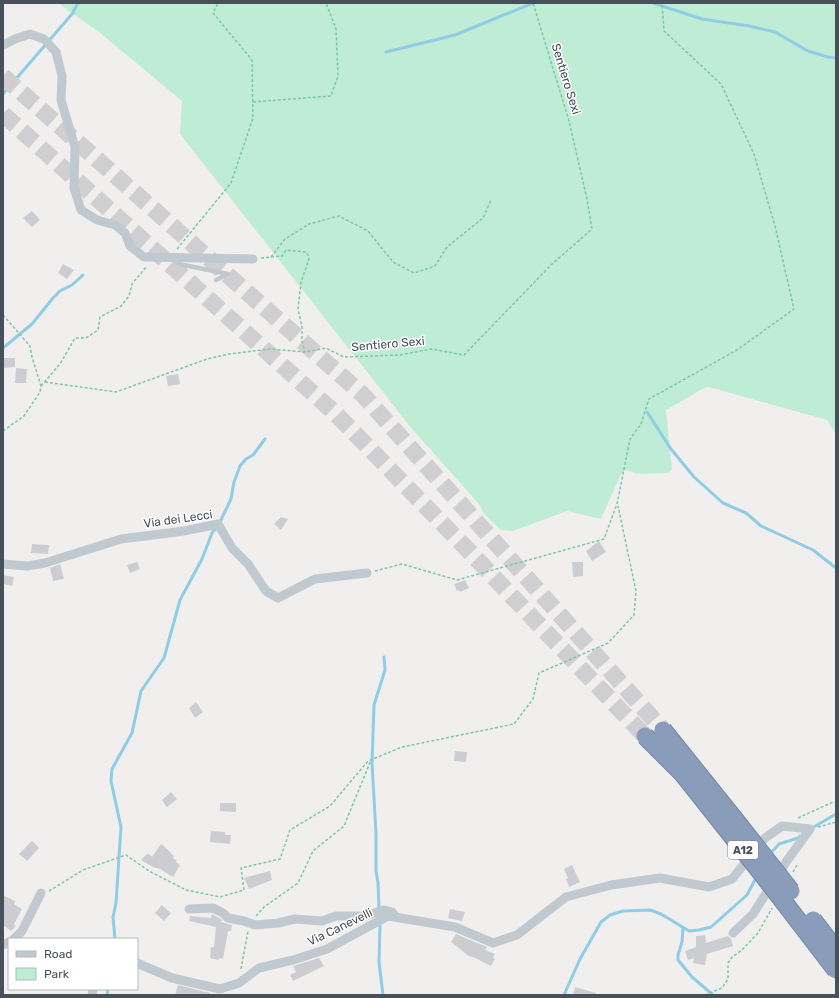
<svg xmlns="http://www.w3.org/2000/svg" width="839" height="998" viewBox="0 0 839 998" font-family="Rubik,sans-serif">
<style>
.green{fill:#bfecd4}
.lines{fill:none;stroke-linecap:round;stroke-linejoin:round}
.stream{stroke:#8fcde6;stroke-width:3}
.building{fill:#cccdd3}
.highway-tunnel{stroke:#cfcfd1;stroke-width:17;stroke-dasharray:17 8;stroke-linecap:butt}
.path{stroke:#7ac8a7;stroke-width:1.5;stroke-dasharray:3 2;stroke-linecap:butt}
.lane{stroke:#c0c8d0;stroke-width:4.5}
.street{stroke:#c0c8d0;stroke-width:9}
.highway-bridge-casing{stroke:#7488a6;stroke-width:19;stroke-linecap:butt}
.highway-bridge{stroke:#899dba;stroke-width:17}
.labels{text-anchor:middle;stroke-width:3;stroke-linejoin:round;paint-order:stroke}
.shield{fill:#fff;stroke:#7f848c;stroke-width:1}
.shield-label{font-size:11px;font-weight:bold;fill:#48505b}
.street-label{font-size:12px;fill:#48505b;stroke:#fff}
</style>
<rect width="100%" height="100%" fill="#f1efee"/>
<path class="green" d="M58 3H836V434L827 420 709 387 704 388 666 410 672 470 668 473 638 474 626 470 621 474 601 519 567 511 513 531 501 530 484 514 479 504 412 429 180 134 182 101 99 32Z"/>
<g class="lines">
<g class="stream">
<path d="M653 3 702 19 749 26 775 32 808 51 828 57 836 58"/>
<path d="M386 52 455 35 533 3"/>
<path d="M3 94 72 14 78 3"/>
<path d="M3 348 32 324 53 298 60 291 72 285 83 275"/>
<path d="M647 412 671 449 694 477 723 503 746 513 761 526 813 550 836 568"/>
<path d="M812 828 836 814"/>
<path d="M769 855 779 844 798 838 800 836"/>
<path d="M379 909 378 883 376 871V833L372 763 374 705 385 670 384 657"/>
<path d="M380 926 379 962 383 995"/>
<path d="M683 928 682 942 678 955V960L692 977 713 995"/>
<path d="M115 939 113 917 116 903 121 827 111 781 112 769 132 733 141 691 164 658 180 600 202 559 212 533 219 524 231 499 234 482 240 466 246 459 253 455 265 439"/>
<path d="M107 995 108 989"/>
<path d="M564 995 580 959 601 922 610 915 623 911 650 910 661 914 689 931 699 930 711 927 747 895 757 876"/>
</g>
</g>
<g class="building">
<path d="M32 211 40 220 32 227 23 218Z"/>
<path d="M63 264 74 270 67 279 58 273Z"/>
<path d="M3 358H15V367L4 368Z"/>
<path d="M16 368 27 369 26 383H15Z"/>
<path d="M178 374 180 384 168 386 166 376Z"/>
<path d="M281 517 288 519 281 530 274 524Z"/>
<path d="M599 541 606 552 592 561 586 551Z"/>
<path d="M32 544 49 545 48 554 31 553Z"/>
<path d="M137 562 140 569 130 573 127 565Z"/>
<path d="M572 562H583V576L573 577Z"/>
<path d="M60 564 64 579 53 581 50 568Z"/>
<path d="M3 575 14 577 12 586 3 584Z"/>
<path d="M465 580 469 588 460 592 459 590 457 591 454 584Z"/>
<path d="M196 702 203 712 195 718 189 708Z"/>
<path d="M455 751 467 752 466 762 454 761Z"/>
<path d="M171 792 177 799 167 807 162 800Z"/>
<path d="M220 803H236V812L220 811Z"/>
<path d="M211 831 225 832V835H231L230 844 210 842Z"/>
<path d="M32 841 39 848 27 861 19 854Z"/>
<path d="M161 844 166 848 174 856 173 858 177 861 176 862 180 865 173 877 160 869 153 867 141 860 148 853 152 857Z"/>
<path d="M572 865 580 882 569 887 566 879 568 878 564 869Z"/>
<path d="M270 871 272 880 249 889 244 878Z"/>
<path d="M3 895 15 901 14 904 22 909 14 924 16 926 11 931 3 925Z"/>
<path d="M162 905 171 913 164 921 155 913Z"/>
<path d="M450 909 465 912 462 921 448 918Z"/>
<path d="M212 914 219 918 222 920 221 922 232 925 231 931H228L223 959 219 958V960L210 958 211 947H214L216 927 189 921 190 916 211 918Z"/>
<path d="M456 934 487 947 485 950 495 954 493 958 495 959 491 966 471 956 470 957 451 942Z"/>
<path d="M705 935 706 943 728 936 731 939 733 946 707 954 705 965 693 963 694 958 688 960 685 951 696 947V936Z"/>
<path d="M319 958 324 966 293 981 290 975 296 972 293 966Z"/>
<path d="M178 985 210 993V995H175Z"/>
<path d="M575 987 596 993V995H573Z"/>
</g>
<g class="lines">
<g class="highway-tunnel">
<path d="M3 76 363 395 663 730"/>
<path d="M3 114 336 414 467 549 645 736"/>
</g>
<g class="path">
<path d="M253 102 331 96 338 76 336 29 326 3"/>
<path d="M177 249 231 183 253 118 252 60 213 13 218 3"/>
<path d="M271 257 285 239 309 224 339 216 368 231 393 262 414 273 435 266 447 247 483 218 491 200"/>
<path d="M261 258 282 256 286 250 306 252 308 255 309 259 301 282 298 309 302 327V341L305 352"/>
<path d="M3 315 30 346 32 357 41 386"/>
<path d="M45 382 116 392 207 359 229 354 270 349 305 352 326 348 344 357 400 355 431 349 464 355 551 265 592 229 587 199 569 121 533 3"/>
<path d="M41 386 60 364 75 338H86L98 330 100 317 121 306 129 296 132 284 147 266"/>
<path d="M3 431 24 416 40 392 41 386"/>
<path d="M375 571 402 564 457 580 604 539 617 504 630 439 641 424 649 399 737 350 794 309 775 226 754 154 721 84 664 31 662 3"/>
<path d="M798 818 833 802"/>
<path d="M818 827 836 822"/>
<path d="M793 872 798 863"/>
<path d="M49 891 83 870 126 855 149 871 186 890 220 897 244 890 241 868 280 859 290 830 330 806 368 761 402 747 514 724 533 699 539 673 608 643 634 615 636 591 618 506"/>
<path d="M256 916 264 907 298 883 313 851 344 826 371 760"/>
<path d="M241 969 248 931"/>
<path d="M705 995 722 988 728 979V963L732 957 742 950 758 933 772 908"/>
</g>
<path class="lane" d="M173 260 179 264 228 274 216 280"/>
<g class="street">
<path d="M3 45 15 39 30 34 44 39 56 52 62 76 61 100 75 147 74 188 81 210 97 220 115 225 125 233 130 246 144 257 253 259"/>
<path d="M3 564 27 566 45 563 121 539 184 531 218 524 232 548 248 564 266 591 278 598 315 579 367 573"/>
<path d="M189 909 213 908 223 913 228 918 244 921 255 925 278 923 295 919 322 921 336 916H365L384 910 392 912 395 916"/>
<path d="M14 939 22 931 41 893"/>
<path d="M3 945 9 942"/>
<path d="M137 963 172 978 220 989 239 983 259 968 293 960 327 949 388 916 455 927 493 943 517 935 566 897 611 885 660 878 709 887 732 879 765 838 782 826 810 829 786 862 753 914 733 933"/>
<path d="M92 995 93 989"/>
</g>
<defs>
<g id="highway-bridge">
<path d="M663 730 736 821 791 891"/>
<path d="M645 736 683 774 763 875 836 970"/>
<path d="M813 920 836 950"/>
</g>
</defs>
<use href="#highway-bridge" class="highway-bridge-casing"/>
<use href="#highway-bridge" class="highway-bridge"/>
</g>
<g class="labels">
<rect class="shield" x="728" y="841" width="30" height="18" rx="3"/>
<g class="shield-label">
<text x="743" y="854">A12</text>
</g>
<g class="street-label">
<text transform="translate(566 79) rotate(73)" y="4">Sentiero Sexi</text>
<text transform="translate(388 344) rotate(-5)" y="4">Sentiero Sexi</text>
<text transform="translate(178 519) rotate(-8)" y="4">Via dei Lecci</text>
<text transform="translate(340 927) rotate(-26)" y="4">Via Canevelli</text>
</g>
</g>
<rect width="839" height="998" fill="none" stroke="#48505b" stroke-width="8"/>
<rect x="8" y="938" width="130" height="52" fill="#ffffff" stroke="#b6b9bd"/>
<rect x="16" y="951" width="20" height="6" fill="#c0c8d0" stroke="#b6b9bd"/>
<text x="44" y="958" font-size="12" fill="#48505b">Road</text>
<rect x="16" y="968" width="20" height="12" fill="#bfecd4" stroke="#b6b9bd"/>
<text x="44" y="978" font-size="12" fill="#48505b">Park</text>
</svg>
